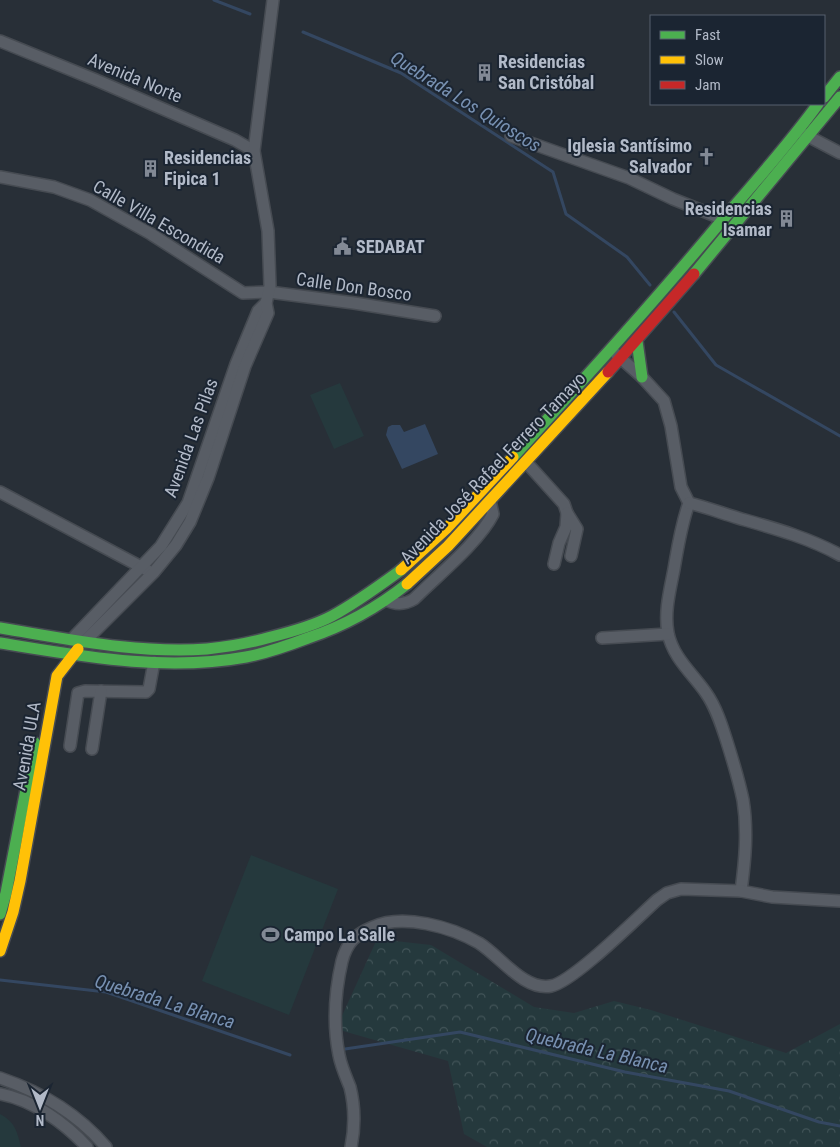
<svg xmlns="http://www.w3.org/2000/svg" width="840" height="1147" viewBox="0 0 840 1147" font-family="'Roboto Condensed',sans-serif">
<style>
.forest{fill:url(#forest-crowns)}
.green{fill:#25393d}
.water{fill:#344761}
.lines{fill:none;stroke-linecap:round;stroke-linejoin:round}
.stream{stroke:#344761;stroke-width:3}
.street-casing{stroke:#464b52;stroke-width:14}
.fast-casing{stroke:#464b52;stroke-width:14}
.slow-casing{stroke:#464b52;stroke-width:14}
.jam-casing{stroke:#464b52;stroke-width:14}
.street{stroke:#585d65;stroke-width:11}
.fast{stroke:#4caf50;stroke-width:11}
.slow{stroke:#ffc107;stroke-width:11}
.jam{stroke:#c62828;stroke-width:11}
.labels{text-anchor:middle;stroke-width:4;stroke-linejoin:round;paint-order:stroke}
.poi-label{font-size:18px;font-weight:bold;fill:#b2bac8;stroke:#1b2532;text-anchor:start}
.street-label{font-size:18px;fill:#b2bac8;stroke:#1b2532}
.water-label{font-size:19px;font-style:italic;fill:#7891b2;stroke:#1b2532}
</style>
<defs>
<pattern id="forest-crowns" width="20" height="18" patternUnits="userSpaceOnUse" patternTransform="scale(1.25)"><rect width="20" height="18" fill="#25393d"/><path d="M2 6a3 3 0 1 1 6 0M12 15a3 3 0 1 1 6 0" fill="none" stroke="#425458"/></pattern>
</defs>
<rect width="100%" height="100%" fill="#282f37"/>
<path class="forest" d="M377 939 431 945 534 1007 574 1013 614 1001 651 1010 786 1053 840 1024V1147H487L464 1134 448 1061 336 1029Z"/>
<g class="green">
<path d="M340 383 364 436 334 449 310 395Z"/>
<path d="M251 855 338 889 289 1015 202 981Z"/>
<path d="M0 1114C15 1122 17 1131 21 1147H0Z"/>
</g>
<path class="water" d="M425 424 438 454 402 469 386 435 388 427 392 425H400L404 432Z"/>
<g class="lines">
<g class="stream">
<path d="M214 0 250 14"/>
<path d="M303 32 401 73 553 172 566 214 627 257 650 285"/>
<path d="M674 312 716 365 840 436"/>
<path d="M0 980 106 992 290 1055"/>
<path d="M345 1049 460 1032 625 1072 729 1091 819 1122 840 1126"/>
</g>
<defs>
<g id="street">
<path d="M0 41 96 80 235 140 254 151"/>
<path d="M802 133 840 153"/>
<path d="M511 136 629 178 673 199 723 219"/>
<path d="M0 177 54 187 90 200 151 234 243 293 269 292 354 303 435 316"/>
<path d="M616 354 642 377 664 401 671 426 681 487 689 503"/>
<path d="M526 462 564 504 567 513 566 527 559 543 554 564"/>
<path d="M0 492 147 570"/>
<path d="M689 503C681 525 678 546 674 569 670 590 664 612 668 633 673 658 693 674 706 693 716 707 722 726 727 742 733 761 739 781 743 800 748 831 745 861 741 891"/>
<path d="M689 503C706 507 721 513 738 518 773 528 807 537 840 555"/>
<path d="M567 513 577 529 571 556"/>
<path d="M386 600C396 605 404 605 414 599 437 576 479 542 493 514L490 501"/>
<path d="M602 638 668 634"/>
<path d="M71 640 161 546 188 503 236 364 258 311 266 303"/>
<path d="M84 642 154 572 176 545 190 522 208 478 245 366 268 313 266 303 270 286 268 231 254 151 273 0"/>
<path d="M70 746 78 693 85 691 146 692 149 689 154 662"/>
<path d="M92 749 101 691"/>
<path d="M0 1078C41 1092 78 1114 106 1147"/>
<path d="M0 1094C33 1100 65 1123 87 1147"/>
<path d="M351 1147C355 1127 355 1107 350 1087 346 1077 341 1066 339 1055 333 1025 335 991 342 961 347 942 356 934 373 927 403 913 451 927 479 943 500 956 524 991 551 986 573 982 637 918 657 900L667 893 681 889 741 891 772 897 840 901"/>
</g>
<g id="fast">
<path d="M824 97 840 77"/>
<path d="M694 274 840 97"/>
<path d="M637 341 642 377"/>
<path d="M513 457C585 378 656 300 724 218 756 181 789 144 818 104"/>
<path d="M0 628C68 639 138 654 207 649 229 647 250 643 271 637 291 632 313 626 332 616 356 603 379 586 401 570"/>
<path d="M0 643C81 656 164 672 246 657 267 653 287 646 308 638 344 626 377 608 407 584"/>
<path d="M0 914 6 893 35 743"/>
</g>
<g id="slow">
<path d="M401 570 446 529 513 457"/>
<path d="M407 584 448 546 608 372"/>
<path d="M0 951 13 912 20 881 57 676 78 649"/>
</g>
<path id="jam" d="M608 372 694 274"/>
</defs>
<use href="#street" class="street-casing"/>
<use href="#fast" class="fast-casing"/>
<use href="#slow" class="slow-casing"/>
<use href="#jam" class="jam-casing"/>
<use href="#street" class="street"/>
<use href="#fast" class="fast"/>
<use href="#slow" class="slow"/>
<use href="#jam" class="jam"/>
</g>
<defs>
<symbol id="building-bare" viewBox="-9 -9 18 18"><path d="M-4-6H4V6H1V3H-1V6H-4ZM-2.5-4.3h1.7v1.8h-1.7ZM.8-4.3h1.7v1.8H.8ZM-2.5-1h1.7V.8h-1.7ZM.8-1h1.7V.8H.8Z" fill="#828995" stroke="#1b2532" stroke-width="2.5" paint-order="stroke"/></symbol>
<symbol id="church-bare" viewBox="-9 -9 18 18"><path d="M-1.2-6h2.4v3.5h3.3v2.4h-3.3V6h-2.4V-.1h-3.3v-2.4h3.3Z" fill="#828995" stroke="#1b2532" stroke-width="2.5" paint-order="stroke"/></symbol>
<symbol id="civic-bare" viewBox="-9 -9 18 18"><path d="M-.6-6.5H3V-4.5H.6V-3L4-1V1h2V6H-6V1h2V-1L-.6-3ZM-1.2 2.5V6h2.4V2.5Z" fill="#828995" stroke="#1b2532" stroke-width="2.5" paint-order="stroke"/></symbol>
<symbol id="stadium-bare" viewBox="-9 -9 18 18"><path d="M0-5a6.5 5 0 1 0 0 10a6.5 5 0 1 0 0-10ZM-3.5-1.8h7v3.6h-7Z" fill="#828995" stroke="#1b2532" stroke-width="2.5" paint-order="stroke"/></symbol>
</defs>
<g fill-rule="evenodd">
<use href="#building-bare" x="472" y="60" width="25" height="25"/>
<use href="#church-bare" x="694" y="144" width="25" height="25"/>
<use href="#building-bare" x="138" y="156" width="25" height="25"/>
<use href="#building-bare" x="774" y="206" width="25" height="25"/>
<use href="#civic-bare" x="330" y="234" width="25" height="25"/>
<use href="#stadium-bare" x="258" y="922" width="25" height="25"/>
</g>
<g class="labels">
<g class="poi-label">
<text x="498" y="68">Residencias<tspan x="498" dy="21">San Cristóbal</tspan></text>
<text x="692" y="152" text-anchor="end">Iglesia Santísimo<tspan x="692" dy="21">Salvador</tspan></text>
<text x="164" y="164">Residencias<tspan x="164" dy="21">Fipica 1</tspan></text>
<text x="772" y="215" text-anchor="end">Residencias<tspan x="772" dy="21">Isamar</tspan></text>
<text x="356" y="253">SEDABAT</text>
<text x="284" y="941">Campo La Salle</text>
</g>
<g class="street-label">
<text transform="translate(135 78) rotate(23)" y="6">Avenida Norte</text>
<text transform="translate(159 222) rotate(30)" y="6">Calle Villa Escondida</text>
<text transform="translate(354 287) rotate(8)" y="6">Calle Don Bosco</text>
<text transform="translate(191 438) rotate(-70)" y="6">Avenida Las Pilas</text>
<text transform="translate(493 468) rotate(-46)" y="6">Avenida José Rafael Ferrero Tamayo</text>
<text transform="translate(27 746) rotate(-80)" y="6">Avenida ULA</text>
</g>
<g class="water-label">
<text transform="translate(466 101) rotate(32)" y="7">Quebrada Los Quioscos</text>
<text transform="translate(165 1001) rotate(17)" y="7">Quebrada La Blanca</text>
<text transform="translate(597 1050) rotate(13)" y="7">Quebrada La Blanca</text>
</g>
</g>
<rect x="650" y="15" width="175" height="90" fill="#1b2532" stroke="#57616e"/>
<rect x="660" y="31" width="25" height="8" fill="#4caf50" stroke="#57616e"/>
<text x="695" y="40" font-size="15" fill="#b2bac8">Fast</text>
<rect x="660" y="56" width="25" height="8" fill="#ffc107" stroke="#57616e"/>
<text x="695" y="65" font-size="15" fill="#b2bac8">Slow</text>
<rect x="660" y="81" width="25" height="8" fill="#c62828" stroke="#57616e"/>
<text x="695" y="90" font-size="15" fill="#b2bac8">Jam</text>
<g transform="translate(40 1107) rotate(180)" stroke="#1b2532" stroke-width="4" paint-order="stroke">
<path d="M0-4L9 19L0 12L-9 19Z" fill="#b2bac8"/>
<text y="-8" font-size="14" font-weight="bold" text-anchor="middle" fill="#b2bac8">N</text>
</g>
</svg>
